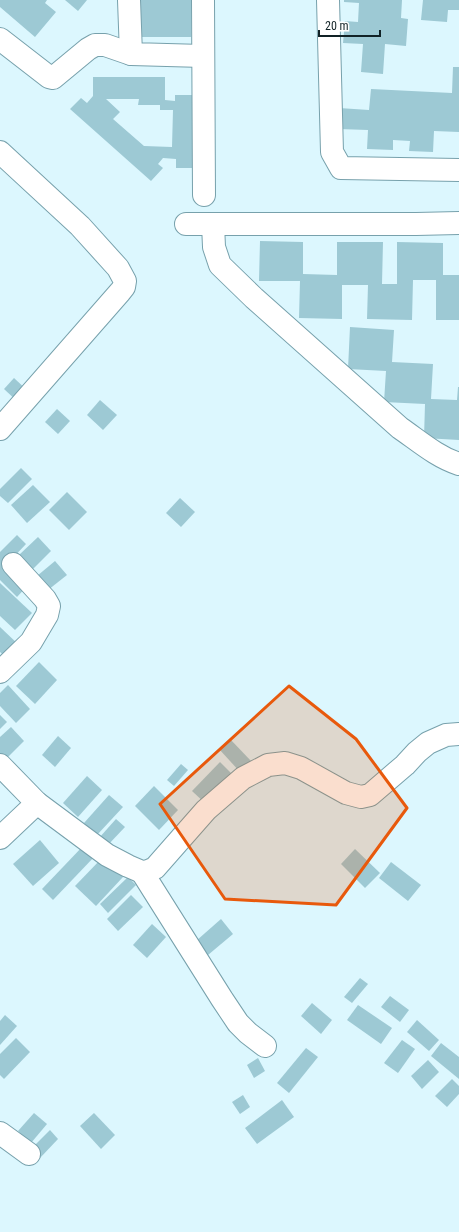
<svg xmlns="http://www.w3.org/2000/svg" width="459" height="1232" viewBox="0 0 459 1232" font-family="'Roboto Condensed',sans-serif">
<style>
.building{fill:#9dc9d4;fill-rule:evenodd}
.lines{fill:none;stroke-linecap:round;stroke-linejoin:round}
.minor-casing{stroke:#77a1ac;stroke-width:24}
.minor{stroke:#fff;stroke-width:22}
.marked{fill:#e8590c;fill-opacity:0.2;stroke:#e8590c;stroke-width:3;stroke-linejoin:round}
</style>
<rect width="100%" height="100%" fill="#dcf7fe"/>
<g class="building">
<path d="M0 0H47L45 3 56 12 35 37 0 7Z"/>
<path d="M65 0H87L78 11Z"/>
<rect x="137" y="0" width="54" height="37"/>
<path d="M344 0H402L401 18 408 19 406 46 385 44 383 74 361 72 363 44 343 43 345 21 358 22 359 3 344 2Z"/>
<path d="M423 0H459V10H448L447 22 421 20Z"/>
<path d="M453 67H459V132L434 131 433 152 409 151 410 141 393 140V150L367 149 368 130 338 129 339 108 369 110 371 89 452 93Z"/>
<path d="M93 77H165V100L175 101V95H195L194 168H176V159L163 158 158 164 163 168 151 181 70 109 81 98 87 103 93 96ZM106 99H139L138 105H160V110H173L172 147 144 146 113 119 120 112Z"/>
<path d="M260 241 303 242V274L337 275V242H383L382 284H397V242L443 243V275H459V320H436V280H413L412 320 367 319 368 285H342V319L299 318 300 281H259Z"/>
<path d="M350 327 394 330 392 362 433 364 431 399 457 400 458 387H459V440L424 438 425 404 384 402 386 371 348 369Z"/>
<path d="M14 378 29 392 19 403 4 389Z"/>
<path d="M100 400 117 415 103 430 87 415Z"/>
<path d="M57 409 70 421 58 434 45 422Z"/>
<path d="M21 468 32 479 8 503 0 496V489Z"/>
<path d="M33 485 50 502 27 523 11 505Z"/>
<path d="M67 492 87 512 69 530 49 510Z"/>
<path d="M180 498 195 512 181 527 166 513Z"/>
<path d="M17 535 26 544 8 563 29 584 17 597 0 580V552Z"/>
<path d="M38 537 51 551 33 569 19 555Z"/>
<path d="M55 561 67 575 48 590 37 576Z"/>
<path d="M0 583 32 613 15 630 0 616Z"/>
<path d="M0 627 20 646 8 659 0 652Z"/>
<path d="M39 662 57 680 35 704 16 686Z"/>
<path d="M8 685 30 709 16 723 0 706V693Z"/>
<path d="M0 715 7 722 0 729Z"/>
<path d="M11 727 24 741 2 763 0 761V737Z"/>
<path d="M58 736 71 748 55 767 42 755Z"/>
<path d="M230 739 252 762 241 773 219 749Z"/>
<path d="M220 762 233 775 206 804 192 791Z"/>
<path d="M181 764 188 770 174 786 167 780Z"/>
<path d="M87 776 102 790 78 817 63 803Z"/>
<path d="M154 786 178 810 159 830 135 806Z"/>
<path d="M109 795 123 807 97 835 84 823Z"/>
<path d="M116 819 125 827 107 846 99 838Z"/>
<path d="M40 840 59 863 33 886 13 864Z"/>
<path d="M84 845 95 856 53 900 42 889Z"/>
<path d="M355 849 380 873 365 888 341 864Z"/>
<path d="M102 858 123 877 96 906 75 886Z"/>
<path d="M391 862 421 885 408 901 379 878Z"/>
<path d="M128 877 136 885 108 913 100 904Z"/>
<path d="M131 895 143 907 118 931 107 919Z"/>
<path d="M221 919 233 934 208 955 196 941Z"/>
<path d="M152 924 166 937 147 958 133 945Z"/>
<path d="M360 978 368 984 352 1003 344 997Z"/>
<path d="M390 996 409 1010 400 1022 381 1007Z"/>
<path d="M312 1003 332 1020 321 1034 301 1016Z"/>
<path d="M358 1005 392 1028 381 1044 347 1020Z"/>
<path d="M5 1015 17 1026 0 1045V1021Z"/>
<path d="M417 1020 439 1040 429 1051 407 1032Z"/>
<path d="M16 1038 30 1052 4 1079 0 1075V1054Z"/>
<path d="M402 1040 415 1049 398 1073 384 1063Z"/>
<path d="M441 1043 459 1057V1079L431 1056Z"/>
<path d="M306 1048 318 1057 289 1093 277 1083Z"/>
<path d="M258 1058 265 1071 254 1078 247 1065Z"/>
<path d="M428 1060 439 1072 422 1089 411 1076Z"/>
<path d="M452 1079 459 1086V1094L447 1107 435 1096Z"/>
<path d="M243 1095 250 1107 240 1114 232 1102Z"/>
<path d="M282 1100 294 1117 257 1144 245 1128Z"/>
<path d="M34 1113 47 1124 31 1143 18 1131Z"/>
<path d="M94 1113 115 1135 101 1149 80 1126Z"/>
<path d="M50 1130 58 1139 40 1158 31 1149Z"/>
</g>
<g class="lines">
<defs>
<g id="minor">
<path d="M129 0 131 54 203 56"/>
<path d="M203 0 204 195"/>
<path d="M328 0 332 152 341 168 459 170"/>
<path d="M0 39 49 77 53 78 88 49 95 45H105L131 54"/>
<path d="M0 152 80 226 118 268 125 281 124 287 120 292 0 429"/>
<path d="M186 224H416L459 223"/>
<path d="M213 224 214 247 220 265 254 298 400 428C419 441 437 457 459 464"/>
<path d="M0 672 31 642 47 615 49 606 45 599 13 564"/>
<path d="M0 765 37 803 107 855 128 866 142 872 148 871 155 868 206 810 243 778 268 765 285 763 301 768 346 793 361 797 370 795 405 765 417 752 428 743 446 735 459 734"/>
<path d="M0 838 37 803"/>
<path d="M142 872 222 999 238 1023 248 1033 265 1046"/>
<path d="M0 1133 29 1154"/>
</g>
</defs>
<use href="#minor" class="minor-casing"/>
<use href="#minor" class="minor"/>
</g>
<path class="marked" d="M289 686 356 739 407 808 336 905 225 899 160 804Z"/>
<path d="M319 30v6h61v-6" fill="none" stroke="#112226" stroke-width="2"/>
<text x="325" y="30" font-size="12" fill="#112226" stroke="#ffffff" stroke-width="3" paint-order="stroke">20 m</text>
</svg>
